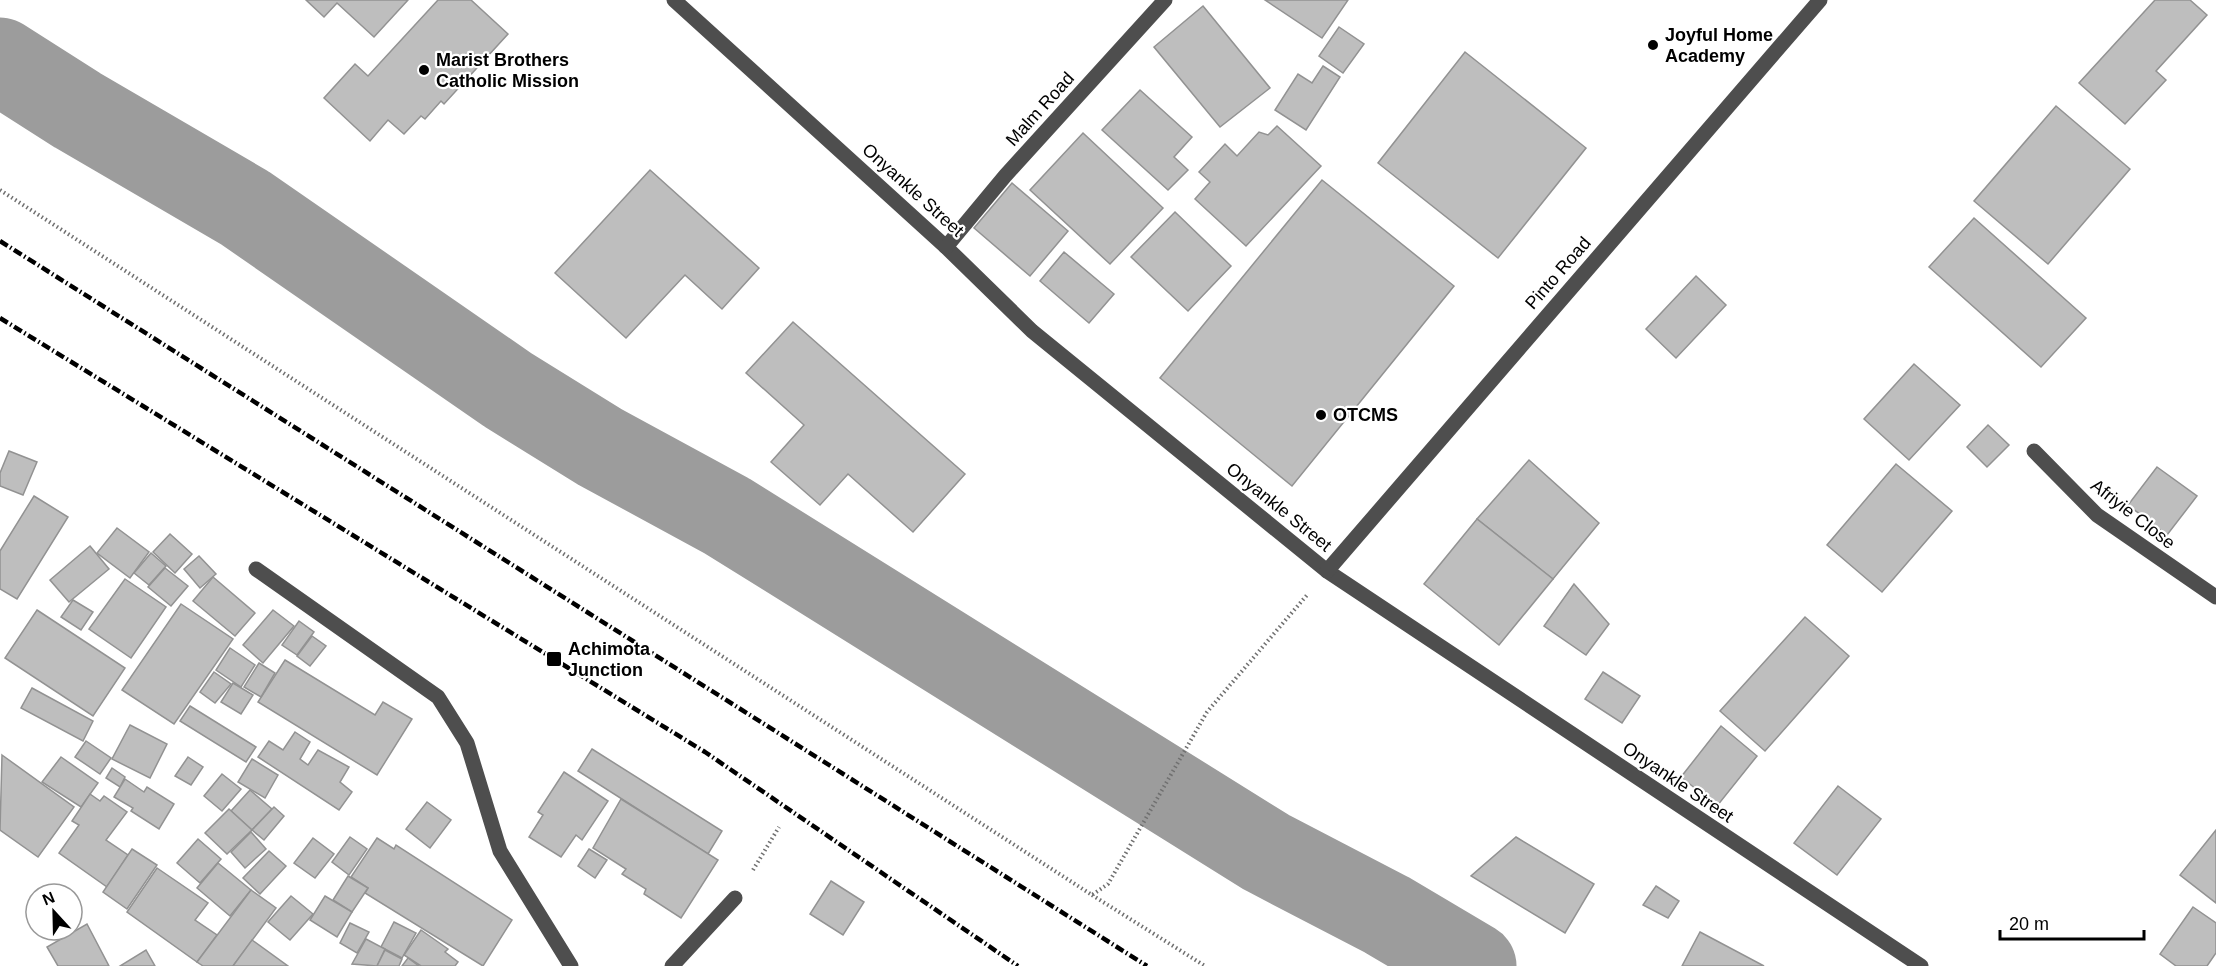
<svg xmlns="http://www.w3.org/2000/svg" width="2216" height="966" viewBox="0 0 2216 966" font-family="Helvetica,sans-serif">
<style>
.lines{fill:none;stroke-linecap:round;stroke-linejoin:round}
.river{stroke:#9c9c9c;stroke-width:87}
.building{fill:#bebebe;stroke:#929292;stroke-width:1.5}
.path{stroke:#707070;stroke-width:4;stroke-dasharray:1.5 3;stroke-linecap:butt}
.minor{stroke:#4e4e4e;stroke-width:15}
.rail{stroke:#000;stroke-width:4.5;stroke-dasharray:9 3 1.5 3;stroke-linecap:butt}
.poi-dot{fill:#000;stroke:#fff;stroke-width:2}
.labels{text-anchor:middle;stroke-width:4.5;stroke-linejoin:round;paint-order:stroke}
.poi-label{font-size:18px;font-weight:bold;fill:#000;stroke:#fff;text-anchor:start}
.street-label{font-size:18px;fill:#000;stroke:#fff}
</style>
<rect width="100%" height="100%" fill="#fff"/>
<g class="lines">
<path class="river" d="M0 61 77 110 245 208 508 390 600 447 727 516 1266 852 1387 915 1473 966"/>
</g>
<g class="building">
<path d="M306 0H408L374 37 337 3 324 17Z"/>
<path d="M438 0H471L508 34 444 104 441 101 425 119 421 116 404 134 388 120 370 141 324 98 355 64 368 76Z"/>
<path d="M1265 0H1348L1322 38Z"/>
<path d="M2155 0H2190L2207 15 2156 71 2166 80 2125 124 2079 83Z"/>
<path d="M1203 6 1270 88 1220 127 1154 47Z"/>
<path d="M1339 27 1364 44 1343 73 1319 56Z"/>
<path d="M1465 52 1586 148 1498 258 1378 163Z"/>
<path d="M1323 66 1340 77 1306 130 1275 110 1298 74 1312 83Z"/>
<path d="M1140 90 1192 137 1174 157 1188 170 1168 190 1102 130Z"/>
<path d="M2056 106 2130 169 2048 264 1974 201Z"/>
<path d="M1277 126 1321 166 1246 246 1195 199 1210 182 1199 172 1225 144 1237 156 1259 132 1268 135Z"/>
<path d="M1083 133 1163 208 1110 264 1030 190Z"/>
<path d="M650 170 759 268 722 309 685 275 626 338 555 273Z"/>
<path d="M1322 180 1454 286 1292 486 1160 378Z"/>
<path d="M1012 183 1068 231 1030 276 974 228Z"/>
<path d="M1175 212 1231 266 1188 311 1131 257Z"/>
<path d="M1974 218 2086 318 2041 367 1929 267Z"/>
<path d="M1064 252 1114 294 1089 323 1040 281Z"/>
<path d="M1696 276 1726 305 1676 358 1646 329Z"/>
<path d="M793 322 965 474 913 532 848 474 820 505 771 462 804 425 746 373Z"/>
<path d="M1914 364 1960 405 1909 460 1864 419Z"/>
<path d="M1988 425 2009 445 1987 467 1967 447Z"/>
<path d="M9 451 37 462 23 495 0 486V473Z"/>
<path d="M1529 460 1599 523 1553 579 1477 519Z"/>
<path d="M1896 464 1952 511 1882 592 1827 545Z"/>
<path d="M2157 467 2197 496 2167 535 2128 505Z"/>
<path d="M34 496 68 517 17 599 0 589V551Z"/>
<path d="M1477 519 1553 579 1499 645 1424 584Z"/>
<path d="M117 528 149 552 130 578 97 553Z"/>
<path d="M170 534 192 554 175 573 153 552Z"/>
<path d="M90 546 109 569 69 602 50 580Z"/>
<path d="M151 553 166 566 149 585 134 573Z"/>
<path d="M199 556 216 574 200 588 184 569Z"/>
<path d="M165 568 188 586 171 606 148 587Z"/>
<path d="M213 577 255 613 235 636 193 601Z"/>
<path d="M125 579 166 607 131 658 89 629Z"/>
<path d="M1574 584 1609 624 1586 655 1544 626Z"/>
<path d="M73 600 93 612 81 630 61 617Z"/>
<path d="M181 604 233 639 174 724 122 690Z"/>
<path d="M37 610 125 668 93 716 5 658Z"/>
<path d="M273 610 294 626 263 663 243 645Z"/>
<path d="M1805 617 1849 656 1765 751 1720 711Z"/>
<path d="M299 621 314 632 297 655 282 645Z"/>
<path d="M312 636 326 646 310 666 297 656Z"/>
<path d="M230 648 255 665 241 687 216 670Z"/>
<path d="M285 660 375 715 383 702 412 719 377 775 258 702Z"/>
<path d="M259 663 275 673 261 697 244 687Z"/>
<path d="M214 672 231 684 215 703 200 692Z"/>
<path d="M1603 672 1640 696 1622 723 1585 699Z"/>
<path d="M233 683 253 695 241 714 221 702Z"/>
<path d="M32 688 93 721 83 741 21 708Z"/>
<path d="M190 706 256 747 246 762 180 721Z"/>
<path d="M130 725 167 744 150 778 112 759Z"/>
<path d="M1721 726 1757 756 1717 806 1681 777Z"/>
<path d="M295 732 310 742 300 759 308 765 318 750 349 767 340 782 352 792 339 810 258 757 269 741 283 750Z"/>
<path d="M86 741 111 758 100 774 75 757Z"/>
<path d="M592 749 722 831 708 854 578 771Z"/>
<path d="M2 755 74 807 38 857 0 830Z"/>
<path d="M61 757 98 783 81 807 42 782Z"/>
<path d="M188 757 203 767 191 785 175 776Z"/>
<path d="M252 759 278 775 265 798 238 782Z"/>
<path d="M112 768 125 777 120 787 106 778Z"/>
<path d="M564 772 608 801 582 840 576 835 561 857 529 837 543 815 538 812Z"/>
<path d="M222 774 241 789 222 811 204 796Z"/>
<path d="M125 779 144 792 147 787 174 804 159 829 131 811 133 808 114 797Z"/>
<path d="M1838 786 1881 819 1837 875 1794 843Z"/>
<path d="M250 790 272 809 252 830 231 811Z"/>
<path d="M90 794 100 801 104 796 127 812 106 840 128 855 107 887 59 853 79 825 72 821Z"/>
<path d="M621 799 718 860 681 918 644 894 646 889 622 874 626 869 593 848Z"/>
<path d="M427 802 451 820 430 848 406 829Z"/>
<path d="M274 807 284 816 264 840 252 830Z"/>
<path d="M229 809 252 830 227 854 205 833Z"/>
<path d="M2216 830V903L2180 875Z"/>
<path d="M251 832 266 849 245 868 231 852Z"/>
<path d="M350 837 367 849 349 875 332 862Z"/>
<path d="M1516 837 1594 884 1565 933 1471 876Z"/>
<path d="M313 838 334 854 315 878 294 863Z"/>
<path d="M377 838 394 849 396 845 512 920 483 966 365 893 368 888 351 877Z"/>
<path d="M198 839 221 859 200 883 177 863Z"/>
<path d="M132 849 157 865 127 909 103 892Z"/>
<path d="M589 849 607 860 595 878 578 866Z"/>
<path d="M269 851 286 866 260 894 243 878Z"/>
<path d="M218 863 251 890 230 916 197 888Z"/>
<path d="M157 868 208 903 195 920 217 935 197 962 127 912Z"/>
<path d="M348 876 368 888 352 912 333 900Z"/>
<path d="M831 881 864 902 843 935 810 914Z"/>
<path d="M57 885 62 894H42Z"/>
<path d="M1656 886 1679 901 1668 918 1643 905Z"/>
<path d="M251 890 276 908 233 966H203L197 962Z"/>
<path d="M291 896 313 914 290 940 268 922Z"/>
<path d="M325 896 352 912 337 937 310 920Z"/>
<path d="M2193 907 2216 923V953L2207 966H2176L2160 954Z"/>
<path d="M394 922 416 933 402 958 381 947Z"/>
<path d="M350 923 369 932 357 953 340 943Z"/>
<path d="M87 924 109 966H58L47 947Z"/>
<path d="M421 930 448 949 445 952 458 962 455 966H421L404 955Z"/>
<path d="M1700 932 1764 966H1682Z"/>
<path d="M366 939 385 949 377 966 352 964Z"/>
<path d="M252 940 288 966H233Z"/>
<path d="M146 950 155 966H120Z"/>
<path d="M385 950 402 959 399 966H377Z"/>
<path d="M408 958 419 966H402Z"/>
</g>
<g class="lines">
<g class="path">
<path d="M0 190 1092 895 1108 884 1207 712 1307 595"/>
<path d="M753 870 779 827"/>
<path d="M1092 895 1205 966"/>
</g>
<g class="minor">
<path d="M674 0 946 247 1032 331 1327 571 1921 966"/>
<path d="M946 247 1005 176 1165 0"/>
<path d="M2034 451 2097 515 2216 597"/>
<path d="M256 569 438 697 467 743 500 851 571 966"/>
<path d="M1327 571 1820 0"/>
<path d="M672 966 735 898"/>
</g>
<g class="rail">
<path d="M0 241 1147 966"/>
<path d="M0 318 705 752 1018 966"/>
</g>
</g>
<g class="poi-dot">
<circle cx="1653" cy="45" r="6"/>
<circle cx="424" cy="70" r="6"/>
<circle cx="1321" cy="415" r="6"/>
<rect x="546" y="651" width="16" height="16" rx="3"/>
</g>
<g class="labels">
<g class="poi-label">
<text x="1665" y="41">Joyful Home<tspan x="1665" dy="21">Academy</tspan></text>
<text x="436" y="66">Marist Brothers<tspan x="436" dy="21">Catholic Mission</tspan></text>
<text x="1333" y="421">OTCMS</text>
<text x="568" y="655">Achimota<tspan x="568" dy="21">Junction</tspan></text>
</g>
<g class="street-label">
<text transform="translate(1040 109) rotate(-48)" y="6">Malm Road</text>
<text transform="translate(913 190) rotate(42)" y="6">Onyankle Street</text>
<text transform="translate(1558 273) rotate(-49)" y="6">Pinto Road</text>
<text transform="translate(1279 507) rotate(39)" y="6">Onyankle Street</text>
<text transform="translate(2133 514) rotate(38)" y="6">Afriyie Close</text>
<text transform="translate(1678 782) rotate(34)" y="6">Onyankle Street</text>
</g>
</g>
<g transform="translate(54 912) rotate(338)"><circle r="28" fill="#ffffff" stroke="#999999" stroke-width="1.5"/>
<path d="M0-4.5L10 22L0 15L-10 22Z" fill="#000000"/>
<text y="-9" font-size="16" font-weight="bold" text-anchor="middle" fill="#000000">N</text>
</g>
<path d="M2000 930v9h144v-9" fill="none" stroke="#000000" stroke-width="3"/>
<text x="2009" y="930" font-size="18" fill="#000000" stroke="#ffffff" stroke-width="4.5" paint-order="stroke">20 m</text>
</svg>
